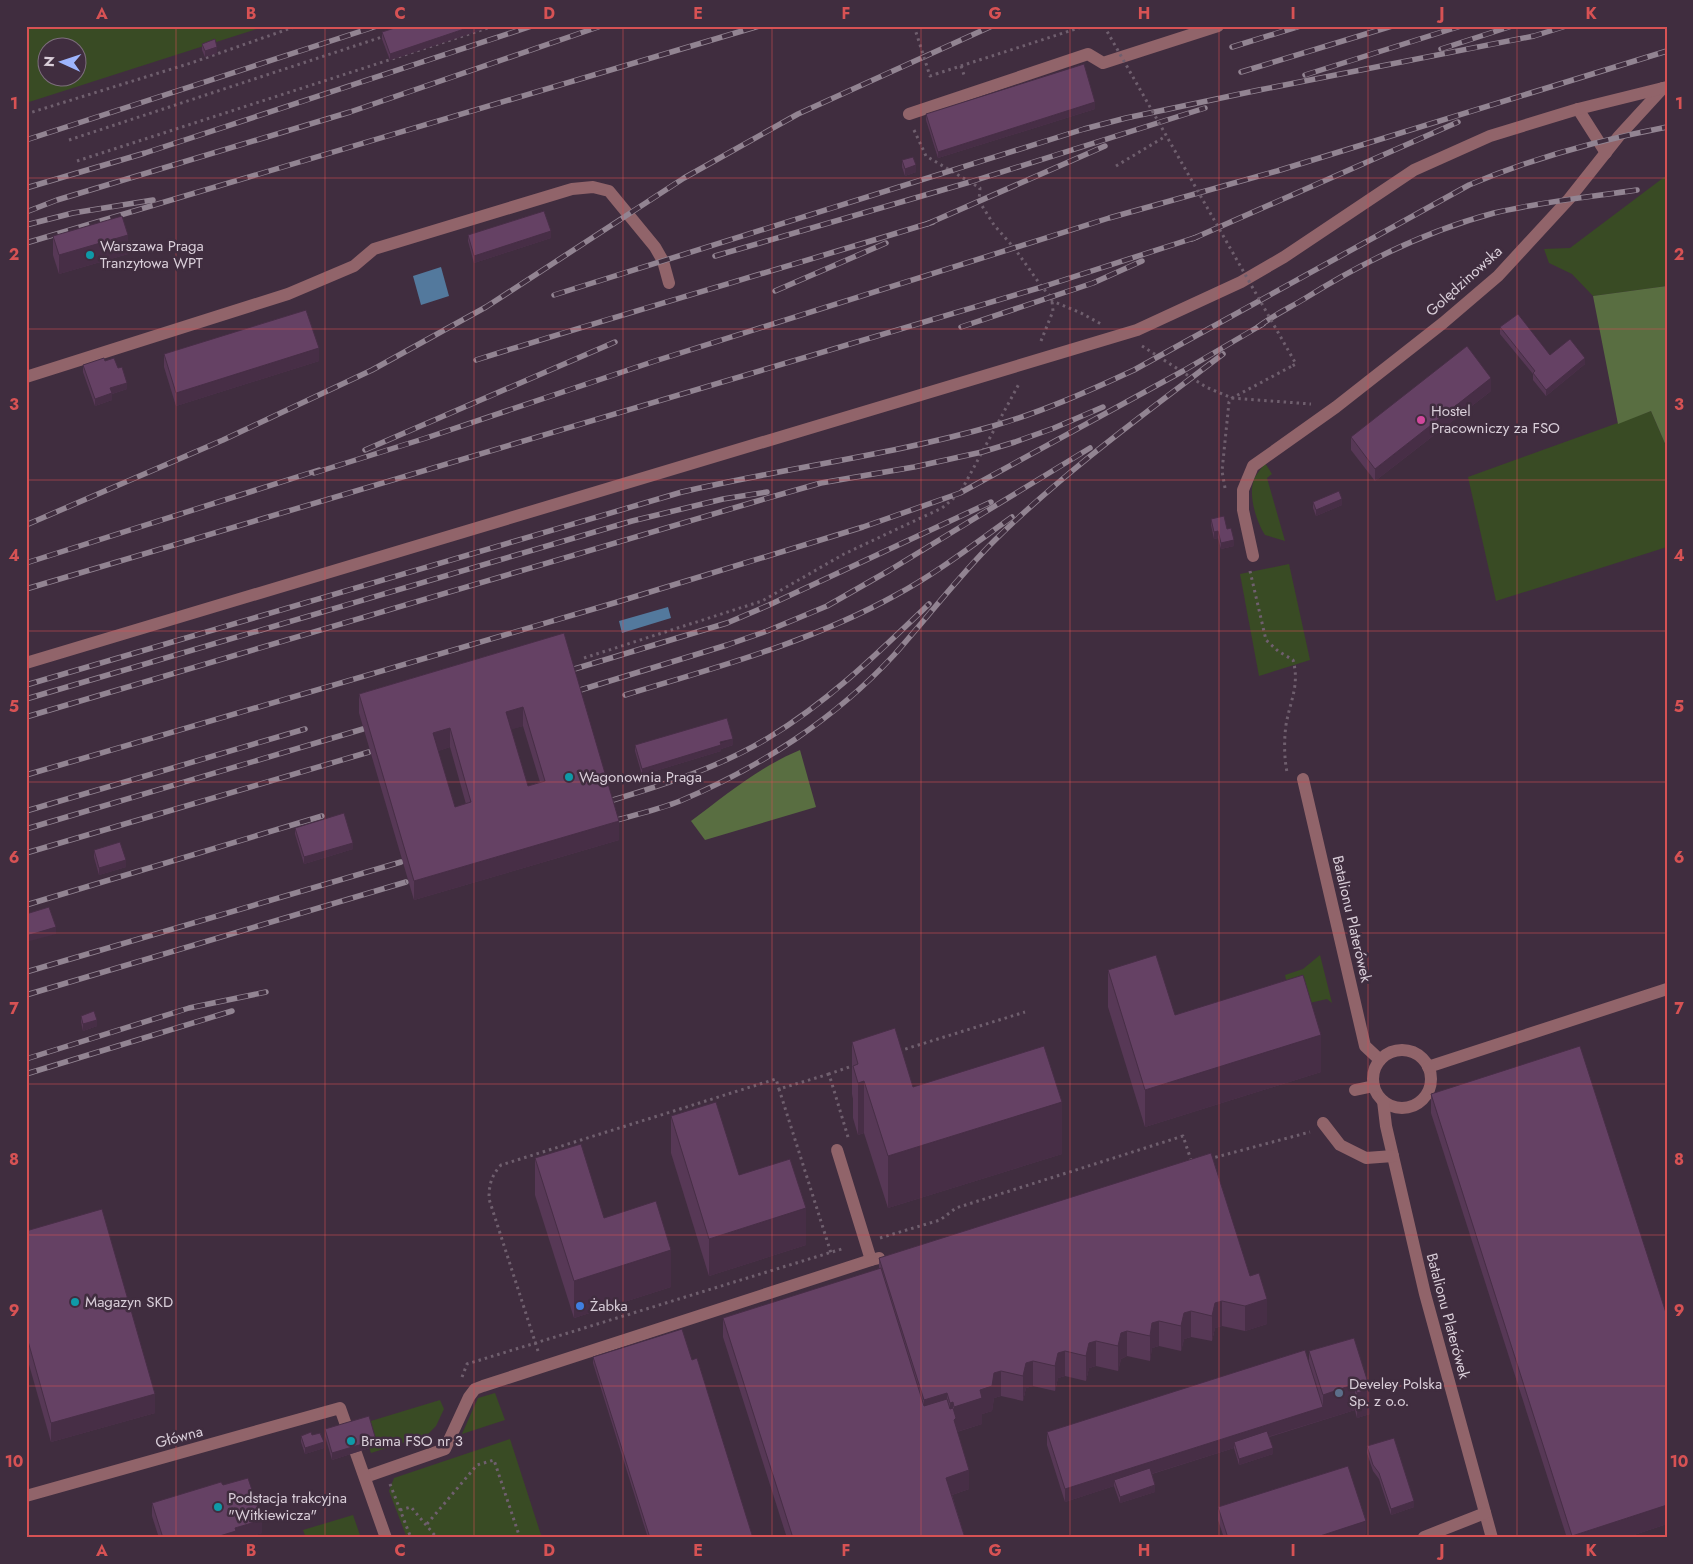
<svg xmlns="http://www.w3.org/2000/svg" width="1693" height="1564" viewBox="0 0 1693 1564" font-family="Jost,sans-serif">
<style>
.green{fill:#394b24;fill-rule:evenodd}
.forest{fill:#596e41}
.water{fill:#53799d}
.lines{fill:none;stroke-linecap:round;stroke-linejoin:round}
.path{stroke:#6f5f6e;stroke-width:3;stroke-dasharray:2.5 4;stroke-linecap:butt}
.minor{stroke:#91646a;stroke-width:12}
.rail-casing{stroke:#928492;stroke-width:5.5}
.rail{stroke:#402d3f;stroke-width:4;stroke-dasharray:11;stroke-linecap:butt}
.path-bridge{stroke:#6f5f6e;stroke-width:3;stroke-dasharray:2.5 4;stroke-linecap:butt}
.wall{fill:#573856;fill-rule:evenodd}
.shaded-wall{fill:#472e46}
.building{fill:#654164;stroke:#472e46;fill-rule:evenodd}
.grid{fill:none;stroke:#d75254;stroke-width:1;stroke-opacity:0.55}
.culture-dot{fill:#0f9aa8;stroke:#402d3f;stroke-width:2}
.hotel-dot{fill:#d1479c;stroke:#402d3f;stroke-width:2}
.shop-dot{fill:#3f7fe0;stroke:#402d3f;stroke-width:2}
.service-dot{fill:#5c6f8a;stroke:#402d3f;stroke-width:2}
.labels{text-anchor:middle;stroke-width:5;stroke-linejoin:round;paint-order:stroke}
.poi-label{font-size:15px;fill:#d9ced9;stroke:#402d3f;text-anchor:start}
.street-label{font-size:15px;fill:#d9ced9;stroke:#402d3f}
.neatline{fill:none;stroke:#d75254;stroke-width:2}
.grid-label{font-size:16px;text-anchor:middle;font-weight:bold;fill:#d75254}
</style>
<rect width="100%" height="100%" fill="#402d3f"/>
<g class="green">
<path d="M26 26H266L26 103ZM48 48H78V78H48Z"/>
<path d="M1667 175V286L1593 296 1572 274 1549 263 1544 249 1570 248Z"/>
<path d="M1651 411 1667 448V547L1496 601 1468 477Z"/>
<path d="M1265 463 1272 474 1267 478 1285 541 1265 535C1256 521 1247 493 1255 477 1258 472 1262 468 1265 463Z"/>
<path d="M1289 564 1310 660 1259 676 1240 574Z"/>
<path d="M1320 955 1332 1003 1327 999 1292 1007 1285 975 1303 969Z"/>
<path d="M495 1393 505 1420 462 1434 478 1398Z"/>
<path d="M440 1400 444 1409 436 1426 427 1435 371 1453 361 1424Z"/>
<path d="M510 1439 542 1538H407L389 1491 394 1478Z"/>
<path d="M353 1515 361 1538H306L303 1530Z"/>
</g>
<g class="forest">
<path d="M1667 286V448L1651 411 1618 424 1593 296Z"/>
<path d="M800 750 816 807 705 840 691 821C726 795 759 767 800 750Z"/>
</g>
<g class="water">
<path d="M441 267 449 296 421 305 413 276Z"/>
<path d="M668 607 671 618 622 633 619 621Z"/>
</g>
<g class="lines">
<g class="path">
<path d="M961 66 965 78"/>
<path d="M936 74 1085 26"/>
<path d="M26 114 191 63 297 26"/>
<path d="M914 130 926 156 980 188 979 201 994 225 1015 249 1042 287 1051 297 1052 301 1081 313 1101 324"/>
<path d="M69 140 385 36"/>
<path d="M77 161 494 26"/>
<path d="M1116 166 1166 136"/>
<path d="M1041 341 1053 311 1052 301"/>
<path d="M1142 346 1206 387 1232 398 1311 404"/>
<path d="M1225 488 1222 471 1229 402 1232 398 1292 366"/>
<path d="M1250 571 1266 640 1278 651 1293 660C1300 685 1290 701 1286 725 1284 740 1284 757 1287 772"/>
<path d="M584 658 762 601 844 554 942 508 960 493 1020 382"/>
<path d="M899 1051 1025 1012"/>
<path d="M829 1074 779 1089 831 1253"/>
<path d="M848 1137 829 1074 855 1065"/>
<path d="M1209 1159 1310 1132"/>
<path d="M880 1238 940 1220 956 1208 1183 1136 1192 1163"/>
<path d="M538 1351 489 1199C489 1185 491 1176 501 1165L776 1079 779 1089"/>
<path d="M462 1377 467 1364 845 1248"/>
<path d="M390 1484 411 1538"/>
<path d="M400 1510 411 1507 437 1538"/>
<path d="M427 1524 477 1465 494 1460 520 1538"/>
</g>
<g class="minor">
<path d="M1578 109 1606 153"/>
<path d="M909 114 1088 54 1103 63 1218 26"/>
<path d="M26 377 288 294 354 266 374 249 572 189 593 187 609 191 655 247 663 261 669 283"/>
<path d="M1253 556 1243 510V490L1253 466 1336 407 1443 323 1498 276 1569 199 1619 136 1663 88"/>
<path d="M26 663 1137 330 1241 282 1284 257 1414 170 1490 136 1578 109 1667 87"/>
<path d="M1303 779 1365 1046 1380 1060"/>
<circle cx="1402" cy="1079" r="29"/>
<path d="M1428 1067 1667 989"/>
<path d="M1355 1090 1374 1086"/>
<path d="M1383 1101 1386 1126 1425 1294 1492 1538"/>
<path d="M1323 1123 1340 1145 1366 1158 1393 1156"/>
<path d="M837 1150 871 1260 879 1258"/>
<path d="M365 1477 445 1449 469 1397 475 1389 483 1386 871 1260"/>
<path d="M26 1496 340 1408 386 1538"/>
<path d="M1424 1537 1485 1513"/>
</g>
<defs>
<g id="rail">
<path d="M1232 47 1300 26"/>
<path d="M1441 49 1512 26"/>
<path d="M1241 72 1392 26"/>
<path d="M1305 75 1461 26"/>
<path d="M26 140 377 26"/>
<path d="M26 188 145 153 532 26"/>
<path d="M26 212 57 200 350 112 601 26"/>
<path d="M927 224 1105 146"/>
<path d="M26 225 73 213 153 200"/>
<path d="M1192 239 1458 122"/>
<path d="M26 243 759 26"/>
<path d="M715 256 970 182 1205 108"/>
<path d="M775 291 886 243"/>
<path d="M554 295 1084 129 1126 118 1259 90 1534 36 1566 26"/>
<path d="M961 327 1093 283 1142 261"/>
<path d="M1258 327C1272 316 1289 308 1304 299 1363 262 1426 231 1494 213 1540 202 1589 197 1637 190"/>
<path d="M476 360C628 312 781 269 933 222"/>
<path d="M365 450 615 342"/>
<path d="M314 473 426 438 655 361 1109 218 1277 171 1667 51"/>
<path d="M26 525 223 440 372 370 486 307 684 178 798 114 992 26"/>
<path d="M26 563 319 470"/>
<path d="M26 589 1042 287 1197 237"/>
<path d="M571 670 727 623 769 605 991 502"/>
<path d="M26 685 682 492C785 468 891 455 993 426 1042 412 1089 391 1134 370L1469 185C1533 158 1599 140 1667 127"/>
<path d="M577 691 727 645 767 631 827 606 890 570 1090 448"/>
<path d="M625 695C717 667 811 642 896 595 937 573 974 544 1012 517"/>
<path d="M26 699 632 521 723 499 767 492"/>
<path d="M26 717 754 502 821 483 914 467 982 452 1015 442 1054 428 1103 407"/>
<path d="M26 775 614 603 863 527 960 493 1183 371 1263 324"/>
<path d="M613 800C666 784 720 767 768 738 828 702 878 653 929 604"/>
<path d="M26 811 305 729"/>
<path d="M617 820C638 814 660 809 680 801 759 768 835 719 894 655 927 618 958 577 994 541 1064 472 1144 414 1223 354"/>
<path d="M26 829 363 729"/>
<path d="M26 853 369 752"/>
<path d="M26 905 322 816"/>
<path d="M26 972 401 862"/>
<path d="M26 995 406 882"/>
<path d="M26 1059 189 1008 266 992"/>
<path d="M26 1074 232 1011"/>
</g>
</defs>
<use href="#rail" class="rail-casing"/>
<use href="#rail" class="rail"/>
<g class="path-bridge">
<path d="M914 26 930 76 936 74"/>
<path d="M1104 26 1296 364 1292 366"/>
</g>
</g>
<g class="wall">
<path d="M401 26H493L390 60 382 39V32Z"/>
<path d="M202 44 217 53 205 57 202 50Z"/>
<path d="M1095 109 938 158 926 120V114Z"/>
<path d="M902 160 916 172 905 176 902 167Z"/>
<path d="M468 235 551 238 474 263 468 241Z"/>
<path d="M53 236 128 254 59 274 53 255Z"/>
<path d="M1500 327 1550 355 1585 364 1546 396 1533 380V374L1500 334Z"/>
<path d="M164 354 319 361 176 406 164 367Z"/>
<path d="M105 361 118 368 127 389 112 394V400L95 406 83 372V365Z"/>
<path d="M1491 391 1375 481 1351 450V437Z"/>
<path d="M1313 502 1342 505 1316 516 1313 508Z"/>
<path d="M1211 519 1227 529 1234 546 1221 549 1218 538 1214 539 1211 525Z"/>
<path d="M564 633 619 840 414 900 359 713V694ZM523 726 540 782 528 786 511 729ZM450 747 466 804 455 807 438 751Z"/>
<path d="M635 745H733L721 749V751L642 775 635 751Z"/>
<path d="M295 828 353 849 304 864 295 834Z"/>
<path d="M94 850 126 867 99 875 94 857Z"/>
<path d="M1108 970 1175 1015 1321 1072 1145 1127 1108 1007Z"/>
<path d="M81 1016 97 1026 83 1031 81 1022Z"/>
<path d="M852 1042 913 1087 1062 1154 888 1208 864 1133 858 1135 853 1118V1099L852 1094Z"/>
<path d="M1431 1094 1667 1524 1625 1538H1567L1431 1113Z"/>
<path d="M671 1116 739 1175 806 1245 709 1276 671 1153Z"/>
<path d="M535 1158 604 1218 671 1287 574 1318 535 1195Z"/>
<path d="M26 1231 155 1413 51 1442 26 1354Z"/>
<path d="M879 1258 1250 1276 1267 1324 1245 1331 1222 1326 1215 1328 1212 1341 1191 1337 1184 1339 1181 1351 1159 1346 1152 1348 1150 1361 1127 1356 1121 1359 1118 1371 1096 1366 1089 1368 1086 1381 1065 1376 1058 1378 1055 1391 1033 1386 1026 1388 1023 1401 1001 1396 994 1398 992 1411 982 1414V1424L957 1432 969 1489 952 1495 965 1538H787L723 1337V1318L879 1269Z"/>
<path d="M1354 1338 1370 1414 1357 1418 1355 1410 1269 1437 1273 1454 1239 1465 1234 1448 1152 1474 1155 1492 1120 1503 1114 1486 1065 1502 1047 1445V1432L1309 1364V1351Z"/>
<path d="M593 1357 753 1538H648L593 1363Z"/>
<path d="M325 1429 376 1446 332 1460 325 1436Z"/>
<path d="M312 1435 324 1448 305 1454 301 1442V1436Z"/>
<path d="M1367 1446 1414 1507 1391 1515 1379 1479 1373 1471 1367 1453Z"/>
<path d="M223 1485 262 1533 246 1538H159L152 1516V1503Z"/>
<path d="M1218 1507 1366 1534 1354 1538H1224L1218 1520Z"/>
</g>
<g class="shaded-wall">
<path d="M473 26H493L390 60V54Z"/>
<path d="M217 47V53L205 57V51Z"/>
<path d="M1095 102V109L938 158V152Z"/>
<path d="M916 165V172L905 176V169Z"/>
<path d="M551 231V238L474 263V256Z"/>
<path d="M128 235V254L59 274V255Z"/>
<path d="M319 348V361L176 406V393Z"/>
<path d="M1585 358V364L1546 396V390Z"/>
<path d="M1491 378V391L1375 481V469Z"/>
<path d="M127 383V389L112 394V400L95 406V399L110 388Z"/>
<path d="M1342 499V505L1316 516V510Z"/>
<path d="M1218 531V538L1214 539V532Z"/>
<path d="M1234 540V546L1221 549V543Z"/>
<path d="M523 707V726L506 731V712Z"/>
<path d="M450 728V747L433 753V733Z"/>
<path d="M733 739V745L721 749V751L642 775V769Z"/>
<path d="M619 821V840L414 900V881Z"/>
<path d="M353 843V849L304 864V857Z"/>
<path d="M126 860V867L99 875V868Z"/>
<path d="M56 927V934L26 942V936Z"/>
<path d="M97 1020V1026L83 1031V1024Z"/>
<path d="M1321 1035V1072L1145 1127V1090Z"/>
<path d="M864 1081V1133L858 1135V1083Z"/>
<path d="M1062 1102V1154L888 1208V1156Z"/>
<path d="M806 1208V1245L709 1276V1239Z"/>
<path d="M671 1250V1287L574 1318V1281Z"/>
<path d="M1267 1299V1324L1245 1331V1306Z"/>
<path d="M1222 1301V1326L1215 1328 1212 1341V1316L1215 1303Z"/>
<path d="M1191 1311V1337L1184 1339 1181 1351V1326L1184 1313Z"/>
<path d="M1159 1321V1346L1152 1348 1150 1361V1336L1152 1323Z"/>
<path d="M1127 1331V1356L1121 1359 1118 1371V1346L1121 1333Z"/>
<path d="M1096 1341V1366L1089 1368 1086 1381V1356L1089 1343Z"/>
<path d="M1065 1351V1376L1058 1378 1055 1391V1366L1058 1353Z"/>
<path d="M1033 1361V1386L1026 1388 1023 1401V1376L1026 1363Z"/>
<path d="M1001 1371V1396L994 1398 992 1411 982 1414V1424L956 1432 954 1420V1407L980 1390 994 1373Z"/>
<path d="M1355 1384V1410L1235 1447 1234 1442V1448L1116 1485 1114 1480V1486L1065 1502V1489L1323 1407V1395Z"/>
<path d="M1370 1389V1414L1357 1418V1393Z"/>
<path d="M947 1393V1418L924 1425V1400Z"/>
<path d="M155 1394V1413L51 1442V1423Z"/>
<path d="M953 1402V1427L950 1428V1403Z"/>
<path d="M376 1440V1446L332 1460V1453Z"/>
<path d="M324 1442V1448L305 1454V1448Z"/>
<path d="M1273 1448V1454L1239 1465V1459Z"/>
<path d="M969 1470V1489L946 1497V1478Z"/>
<path d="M1155 1485V1492L1120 1503V1497Z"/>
<path d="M1414 1501V1507L1391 1515V1509Z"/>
<path d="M1667 1505V1524L1625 1538H1572V1536Z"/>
<path d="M262 1520V1533L246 1538H213L235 1528Z"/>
<path d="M1366 1521V1534L1354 1538H1314Z"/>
</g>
<g class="building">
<path d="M401 26H473L390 54 382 32Z"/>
<path d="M215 39 217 47 205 51 202 44Z"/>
<path d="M1084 64 1095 102 938 152 926 114Z"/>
<path d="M913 157 916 165 905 169 902 160Z"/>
<path d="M544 211 551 231 474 256 468 235Z"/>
<path d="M122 216 128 235 59 255 53 236Z"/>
<path d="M306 310 319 348 176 393 164 354Z"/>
<path d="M1518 314 1550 355 1570 339 1585 358 1546 390 1533 373 1535 371 1500 327Z"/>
<path d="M1467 346 1491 378 1375 469 1351 437Z"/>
<path d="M104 358 105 361 114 358 118 368 122 367 127 383 110 388 112 393 95 399 83 365Z"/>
<path d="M1339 491 1342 499 1316 510 1313 502Z"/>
<path d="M1224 516 1227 529 1231 528 1234 540 1221 543 1218 531 1214 532 1211 519Z"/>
<path d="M564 633 619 821 414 881 359 694ZM523 707 545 781 528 786 506 712ZM450 728 471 802 455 807 433 733Z"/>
<path d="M727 718 733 739 720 742 721 745 642 769 635 745Z"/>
<path d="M344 813 353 843 304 857 295 828Z"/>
<path d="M120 842 126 860 99 868 94 850Z"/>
<path d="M49 907 56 927 26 936V914Z"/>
<path d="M1156 955 1175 1015 1303 975 1321 1035 1145 1090 1108 970Z"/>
<path d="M94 1011 97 1020 83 1024 81 1016Z"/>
<path d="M895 1028 913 1087 1044 1046 1062 1102 888 1156 864 1081 858 1083 853 1066 858 1064 852 1042Z"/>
<path d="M1580 1046 1667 1316V1505L1572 1536 1431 1094Z"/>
<path d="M716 1102 739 1175 790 1159 806 1208 709 1239 671 1116Z"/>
<path d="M581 1144 604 1218 656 1201 671 1250 574 1281 535 1158Z"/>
<path d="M1211 1153 1250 1276 1259 1273 1267 1299 1245 1306 1222 1301 1215 1303 1212 1316 1191 1311 1184 1313 1181 1326 1159 1321 1152 1323 1150 1336 1127 1331 1121 1333 1118 1346 1096 1341 1089 1343 1086 1356 1065 1351 1058 1353 1055 1366 1033 1361 1026 1363 1023 1376 1001 1371 994 1373 992 1386 980 1390 982 1398 954 1407 953 1402 950 1403 947 1393 924 1400 879 1258Z"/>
<path d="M102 1209 155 1394 51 1423 26 1334V1231Z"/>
<path d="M881 1268 924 1406 947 1399 950 1409 953 1408 956 1418 954 1420 969 1470 946 1478 965 1538H793L723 1318Z"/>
<path d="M682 1329 692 1360 697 1358 753 1538H650L593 1357Z"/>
<path d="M1354 1338 1370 1389 1357 1393 1355 1384 1323 1395 1309 1351Z"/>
<path d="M1305 1350 1323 1407 1065 1489 1047 1432Z"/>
<path d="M369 1416 376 1440 332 1453 325 1429Z"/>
<path d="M1267 1431 1273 1448 1239 1459 1234 1442Z"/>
<path d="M311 1432 312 1435 320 1433 324 1442 305 1448 301 1436Z"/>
<path d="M1394 1438 1414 1501 1391 1509 1379 1473 1373 1465 1367 1446Z"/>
<path d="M1348 1466 1366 1521 1314 1538H1228L1218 1507Z"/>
<path d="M1150 1468 1155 1485 1120 1497 1114 1480Z"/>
<path d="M248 1478 262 1520 235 1528 236 1531 213 1538H163L152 1503 221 1482 223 1485Z"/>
</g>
<path class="grid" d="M176 26V1538M325 26V1538M474 26V1538M623 26V1538M772 26V1538M921 26V1538M1070 26V1538M1219 26V1538M1368 26V1538M1517 26V1538M26 178H1667M26 329H1667M26 480H1667M26 631H1667M26 782H1667M26 933H1667M26 1084H1667M26 1235H1667M26 1386H1667"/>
<g class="culture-dot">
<circle cx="90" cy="255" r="5"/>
<circle cx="569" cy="777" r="5"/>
<circle cx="75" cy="1302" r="5"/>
<circle cx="351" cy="1441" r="5"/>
<circle cx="218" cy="1507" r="5"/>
</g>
<circle class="hotel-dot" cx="1421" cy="420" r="5"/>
<circle class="shop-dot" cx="580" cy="1306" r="5"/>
<circle class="service-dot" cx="1339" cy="1393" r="5"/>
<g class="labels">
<g class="poi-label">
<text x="100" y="251">Warszawa Praga<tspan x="100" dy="17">Tranzytowa WPT</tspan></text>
<text x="1431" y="416">Hostel<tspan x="1431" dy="17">Pracowniczy za FSO</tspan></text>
<text x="579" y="782">Wagonownia Praga</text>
<text x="85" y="1307">Magazyn SKD</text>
<text x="590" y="1311">Żabka</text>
<text x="1349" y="1389">Develey Polska<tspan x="1349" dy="17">Sp. z o.o.</tspan></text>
<text x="361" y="1446">Brama FSO nr 3</text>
<text x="228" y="1503">Podstacja trakcyjna<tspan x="228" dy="17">"Witkiewicza"</tspan></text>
</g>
<g class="street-label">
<text transform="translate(1464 281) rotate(-42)" y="5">Golędzinowska</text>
<text transform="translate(1352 919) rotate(77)" y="5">Batalionu Platerówek</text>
<text transform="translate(1448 1316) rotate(75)" y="5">Batalionu Platerówek</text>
<text transform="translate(179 1437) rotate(-15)" y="5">Główna</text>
</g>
</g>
<rect width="1693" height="1564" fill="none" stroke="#402d3f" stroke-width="55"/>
<g transform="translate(62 62) rotate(273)"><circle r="24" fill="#402d3f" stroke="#7d6d7d"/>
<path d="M0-4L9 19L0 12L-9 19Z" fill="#9db4fd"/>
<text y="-8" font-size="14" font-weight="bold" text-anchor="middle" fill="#d9ced9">N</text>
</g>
<rect x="28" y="28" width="1638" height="1508" class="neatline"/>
<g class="grid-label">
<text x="102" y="19">A</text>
<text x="251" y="19">B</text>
<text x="400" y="19">C</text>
<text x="549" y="19">D</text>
<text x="698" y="19">E</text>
<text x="846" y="19">F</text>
<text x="995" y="19">G</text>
<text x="1144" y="19">H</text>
<text x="1293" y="19">I</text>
<text x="1442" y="19">J</text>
<text x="1591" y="19">K</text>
<text x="14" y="109">1</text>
<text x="1679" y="109">1</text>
<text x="14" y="260">2</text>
<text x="1679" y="260">2</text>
<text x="14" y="410">3</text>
<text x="1679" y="410">3</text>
<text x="14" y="561">4</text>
<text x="1679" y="561">4</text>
<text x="14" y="712">5</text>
<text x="1679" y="712">5</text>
<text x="14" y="863">6</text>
<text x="1679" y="863">6</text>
<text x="14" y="1014">7</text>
<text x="1679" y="1014">7</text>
<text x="14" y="1165">8</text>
<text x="1679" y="1165">8</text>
<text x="14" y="1316">9</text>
<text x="1679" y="1316">9</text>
<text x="14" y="1467">10</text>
<text x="1679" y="1467">10</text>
<text x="102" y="1556">A</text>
<text x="251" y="1556">B</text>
<text x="400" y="1556">C</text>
<text x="549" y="1556">D</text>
<text x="698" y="1556">E</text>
<text x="846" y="1556">F</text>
<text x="995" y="1556">G</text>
<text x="1144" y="1556">H</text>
<text x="1293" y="1556">I</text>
<text x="1442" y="1556">J</text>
<text x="1591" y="1556">K</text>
</g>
</svg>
